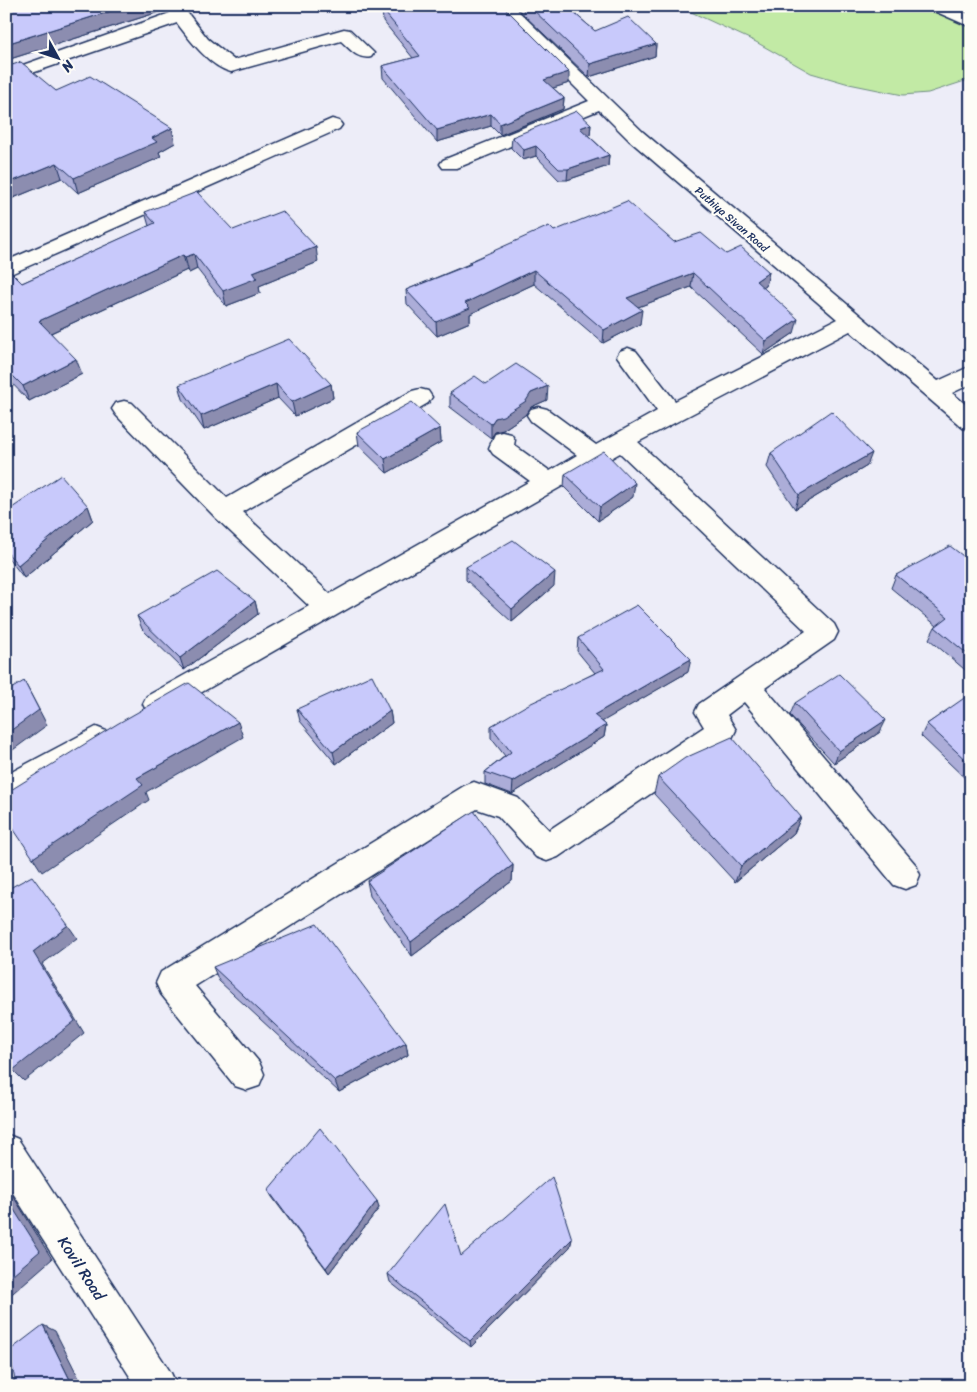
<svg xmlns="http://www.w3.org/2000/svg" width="977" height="1392" viewBox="0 0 977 1392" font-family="Sriracha,sans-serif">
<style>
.green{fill:#c2eaa5;stroke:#6e8c82}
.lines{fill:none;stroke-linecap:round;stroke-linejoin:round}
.street-casing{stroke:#1b2f5e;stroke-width:3}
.secondary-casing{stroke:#1b2f5e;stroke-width:3}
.street{fill:#fdfcf7;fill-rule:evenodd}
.secondary{fill:#fdfcf7;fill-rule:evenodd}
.wall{fill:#acadd8;stroke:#1b2f5e}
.shaded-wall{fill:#8c8db0;stroke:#1b2f5e}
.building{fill:#c8c9fb;stroke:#1b2f5e}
.labels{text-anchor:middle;stroke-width:4.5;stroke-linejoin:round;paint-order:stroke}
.far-street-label{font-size:11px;fill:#1b2f5e;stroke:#fdfcf7}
.near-street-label{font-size:16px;fill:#1b2f5e;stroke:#fdfcf7}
</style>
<rect width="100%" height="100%" fill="#ededf8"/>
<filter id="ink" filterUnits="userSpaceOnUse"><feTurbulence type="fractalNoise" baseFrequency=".02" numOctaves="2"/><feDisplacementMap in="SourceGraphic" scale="10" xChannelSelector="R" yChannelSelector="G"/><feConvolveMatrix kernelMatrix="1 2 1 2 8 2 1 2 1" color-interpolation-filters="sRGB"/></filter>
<g filter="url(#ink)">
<path class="green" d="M678 6H938L971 22V79L928 93 903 95 849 84 811 73 756 42Z"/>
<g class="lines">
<defs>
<g id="street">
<path d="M164 6H182L208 39 234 60 344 29 350 30 374 53 371 57C358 60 350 49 341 41L231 72C210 67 189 39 177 23L6 82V71L170 13Z"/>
<path d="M494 6H513L643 132 938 381 971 366V384L952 393 971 409V430L963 428 850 331 638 442 834 624 838 632 834 640 765 688 916 865 920 875 916 885 905 889 894 885 744 702 727 715 736 730 732 738 558 857 547 861 536 857 498 816 477 809 195 986 259 1062 264 1074 259 1086 247 1090 235 1086 161 994 156 983 161 972 464 786 474 782 518 798 549 830 704 727 695 712 699 704 806 631 620 453 167 712 157 715 147 712 143 704 147 696 309 606 216 518 116 415 112 409 116 403 124 401 132 403 227 498 412 391 420 389 428 391 432 397 428 403 242 512 330 594 530 481 493 454 489 448 495 434 503 432 511 434 515 440 514 445 550 471 577 455 531 421 527 415 531 409 539 407 547 409 596 445 657 411 617 356 620 351 628 348 636 351 675 401 837 319 629 140 599 110 457 168H443L440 164 443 160 589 101Z"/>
<path d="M929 6H952L971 15V27L932 10Z"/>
<path d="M332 119 339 121 342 125 339 129 6 276V261Z"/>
<path d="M96 727 106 731 110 739 106 747 6 802V775Z"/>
</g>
<path id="secondary" d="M6 1134 18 1139 171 1373 177 1386H136L6 1182Z"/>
</defs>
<use href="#street" class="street-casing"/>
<use href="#secondary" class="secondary-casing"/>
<use href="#street" class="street"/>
<use href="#secondary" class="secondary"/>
</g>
<g class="wall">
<path d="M6 6 162 11 10 59 12 65 56 91 175 143 159 152 161 157 78 193 62 178 6 201Z"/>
<path d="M524 6H566L595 31 656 44 655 56 589 77 523 14Z"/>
<path d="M382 9 569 83 553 88 564 98 563 109 500 135 491 126 437 142 383 78 382 66 413 58 383 21Z"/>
<path d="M591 124 590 135H588L609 155 608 166 567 180H559L536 156 523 160 511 148 512 137Z"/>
<path d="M145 212 233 230 318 262 259 286 260 293 226 306 197 269 189 273 187 270 51 333 82 374 29 401 6 377V267L22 283 149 226Z"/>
<path d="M554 231 674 242 726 254 769 272 766 286 763 287 794 333 763 354 691 287 638 307 640 324 603 343 534 284 470 314V322L437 336 407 304 406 290 469 264V262Z"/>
<path d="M331 384 333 398 295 416 278 398 204 430 183 399 179 385Z"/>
<path d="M486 384 547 400 531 407 525 415 503 430 495 432 491 438 450 407V393Z"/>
<path d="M440 428 441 442 387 473 359 446 357 432Z"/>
<path d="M771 453 867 466 795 509 767 467Z"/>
<path d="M565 474 633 497 598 521 564 487Z"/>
<path d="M88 506 93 520 24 578 6 555V512Z"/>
<path d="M971 562V675L929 639 935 627 937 626 891 588 896 575Z"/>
<path d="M466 567 554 586 512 622 466 580Z"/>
<path d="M255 601 258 614 184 670 142 629 137 616Z"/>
<path d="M578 638 688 672 602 721 606 725 604 737 512 794 485 784V772L505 756 491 738V726L595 673 577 651Z"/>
<path d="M971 695V784L921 736 927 724Z"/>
<path d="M795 703 880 732 834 763 790 715Z"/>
<path d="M297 709 390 711 392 723 336 764 300 721Z"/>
<path d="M658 777 801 817 794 833 735 882 654 794Z"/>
<path d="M513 865 512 881 412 956 370 896 367 881Z"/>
<path d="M213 967 406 1043 408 1055 339 1092 219 981Z"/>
<path d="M268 1190 377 1201 379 1208 329 1273 272 1197Z"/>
<path d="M572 1239 570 1247 471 1347 390 1282 388 1274 461 1256Z"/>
</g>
<g class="shaded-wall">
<path d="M127 6H161L162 11 10 59 12 67 6 69V44Z"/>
<path d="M656 44 655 56 589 77 590 64Z"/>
<path d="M569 72V83L544 91V80Z"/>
<path d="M564 98 563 109 500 135V124Z"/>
<path d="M491 114V126L437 142V130Z"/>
<path d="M591 124 590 135 580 139V128Z"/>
<path d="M172 128 175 143 159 152 161 157 78 193 74 178Z"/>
<path d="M536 146V156L523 160 524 150Z"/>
<path d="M609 155 608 166 567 180 568 169Z"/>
<path d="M57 163 62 178 6 201V184Z"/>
<path d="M316 247 318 262 259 286 260 293 226 306 223 291 253 272Z"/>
<path d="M194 254 197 269 189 273 185 257Z"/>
<path d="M183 255 187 270 44 336 39 321Z"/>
<path d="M534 270V284L470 314V322L437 336 436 322 465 303Z"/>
<path d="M769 272 766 286 753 295 756 281Z"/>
<path d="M693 273 691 287 625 312 627 298Z"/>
<path d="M642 310 640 324 603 343 604 330Z"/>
<path d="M798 319 794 333 763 354 766 341Z"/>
<path d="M76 359 82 374 29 401 23 386Z"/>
<path d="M276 384 278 398 204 430 201 416Z"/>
<path d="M331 384 333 398 295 416 292 402Z"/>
<path d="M548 386 547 400 531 407 525 415 503 430 495 432 491 438V424L495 418 531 393Z"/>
<path d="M440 428 441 442 387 473 385 459Z"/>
<path d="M872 453 867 466 795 509 799 495Z"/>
<path d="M635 483 633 497 598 521 600 507Z"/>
<path d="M88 506 93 520 24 578 18 565Z"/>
<path d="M555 572 554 586 512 622V609Z"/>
<path d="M255 601 258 614 184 670 180 658Z"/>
<path d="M691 659 688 672 593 727 594 715Z"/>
<path d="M24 681 47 725 6 755V734Z"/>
<path d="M390 711 392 723 336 764 333 752Z"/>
<path d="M886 720 880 732 834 763 839 751Z"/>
<path d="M238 722 243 737 146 792 149 800 42 872 33 858 137 778Z"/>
<path d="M606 725 604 737 512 794 513 782Z"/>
<path d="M801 817 794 833 735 882 741 866Z"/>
<path d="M513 865 512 881 412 956 411 942Z"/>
<path d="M68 925 77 938 42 964 84 1033 24 1081 13 1070 33 952Z"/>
<path d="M406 1043 408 1055 339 1092 335 1081Z"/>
<path d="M6 1191 13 1196 52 1259 6 1299Z"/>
<path d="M377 1201 379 1208 329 1273 326 1268Z"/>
<path d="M572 1239 570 1247 471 1347 470 1341Z"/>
<path d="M43 1325 55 1331 83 1386H73Z"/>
</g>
<g class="building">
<path d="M6 6H127L6 44Z"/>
<path d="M394 6H498L501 9 505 8 569 72 544 80 564 98 500 124 491 114 437 130 382 66 420 56 382 9Z"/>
<path d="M529 6H566L595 31 628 17 656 44 590 64Z"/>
<path d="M21 62 56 91 90 76 172 128 152 138 157 142 74 178 57 163 6 184V67Z"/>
<path d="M577 111 591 124 580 128 609 155 568 169H559L536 146 524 150 512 137Z"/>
<path d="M197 192 233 230 282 211 316 247 253 272 257 278 223 291 194 254 185 257 183 255 39 321 76 359 23 386 6 369V267L22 283 155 223 145 212Z"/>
<path d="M627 201 674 242 701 233 726 254 741 247 769 272 756 281 798 319 766 341 693 273 627 298 642 310 604 330 534 270 465 303 470 308 436 322 406 290 471 264 469 262 549 226 554 231Z"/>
<path d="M289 339 331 384 292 402 276 384 201 416 179 385Z"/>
<path d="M516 364 548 386 531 393 526 401 503 416 495 418 491 424 450 393 475 376 486 384Z"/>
<path d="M412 402 440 428 385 459 357 432Z"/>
<path d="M831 411 872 453 799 495 771 453Z"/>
<path d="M604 451 635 483 600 507 565 474Z"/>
<path d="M61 475 88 506 18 565 6 551V512Z"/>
<path d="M513 540 555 572 512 609 466 567Z"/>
<path d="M950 546 971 562V657L935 627 948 617 896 575Z"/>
<path d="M217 571 255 601 180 658 137 616Z"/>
<path d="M637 605 691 659 594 715 606 725 513 782 485 772 511 752 491 726 527 705 604 669 578 638Z"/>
<path d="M839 674 886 720 839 751 795 703Z"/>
<path d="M372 675 390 711 333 752 297 709Z"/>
<path d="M24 681 39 710 6 734V692Z"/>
<path d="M189 683 238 722 137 778 143 785 33 858 6 818V793L117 724Z"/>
<path d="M970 694 971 695V765L927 724Z"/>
<path d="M732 737 801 817 741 866 658 777 685 758Z"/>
<path d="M474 811 513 865 411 942 367 881Z"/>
<path d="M32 876 68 925 33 952 75 1021 13 1070 6 1061V890Z"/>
<path d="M317 924 406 1043 335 1081 213 967Z"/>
<path d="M320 1128 377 1201 326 1268 268 1190Z"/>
<path d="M552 1177 572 1239 470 1341 388 1274 445 1204 461 1256Z"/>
<path d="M6 1197 40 1251 6 1280Z"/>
<path d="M43 1325 73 1386H6V1385L15 1380 9 1351Z"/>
</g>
</g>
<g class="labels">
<g class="far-street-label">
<text transform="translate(732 219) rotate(41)" y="4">Puthiya Sivan Road</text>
</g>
<g class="near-street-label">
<text transform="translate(82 1268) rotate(57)" y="6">Kovil Road</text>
</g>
</g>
<rect width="977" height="1392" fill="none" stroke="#fdfcf7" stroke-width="25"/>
<rect x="12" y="12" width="952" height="1367" fill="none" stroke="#1b2f5e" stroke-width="2" filter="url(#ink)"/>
<g transform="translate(58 58) rotate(130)" stroke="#fdfcf7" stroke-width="4" paint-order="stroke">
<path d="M0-4L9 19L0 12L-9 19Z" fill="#1b2f5e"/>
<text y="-8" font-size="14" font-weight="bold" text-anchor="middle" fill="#1b2f5e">N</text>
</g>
</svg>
